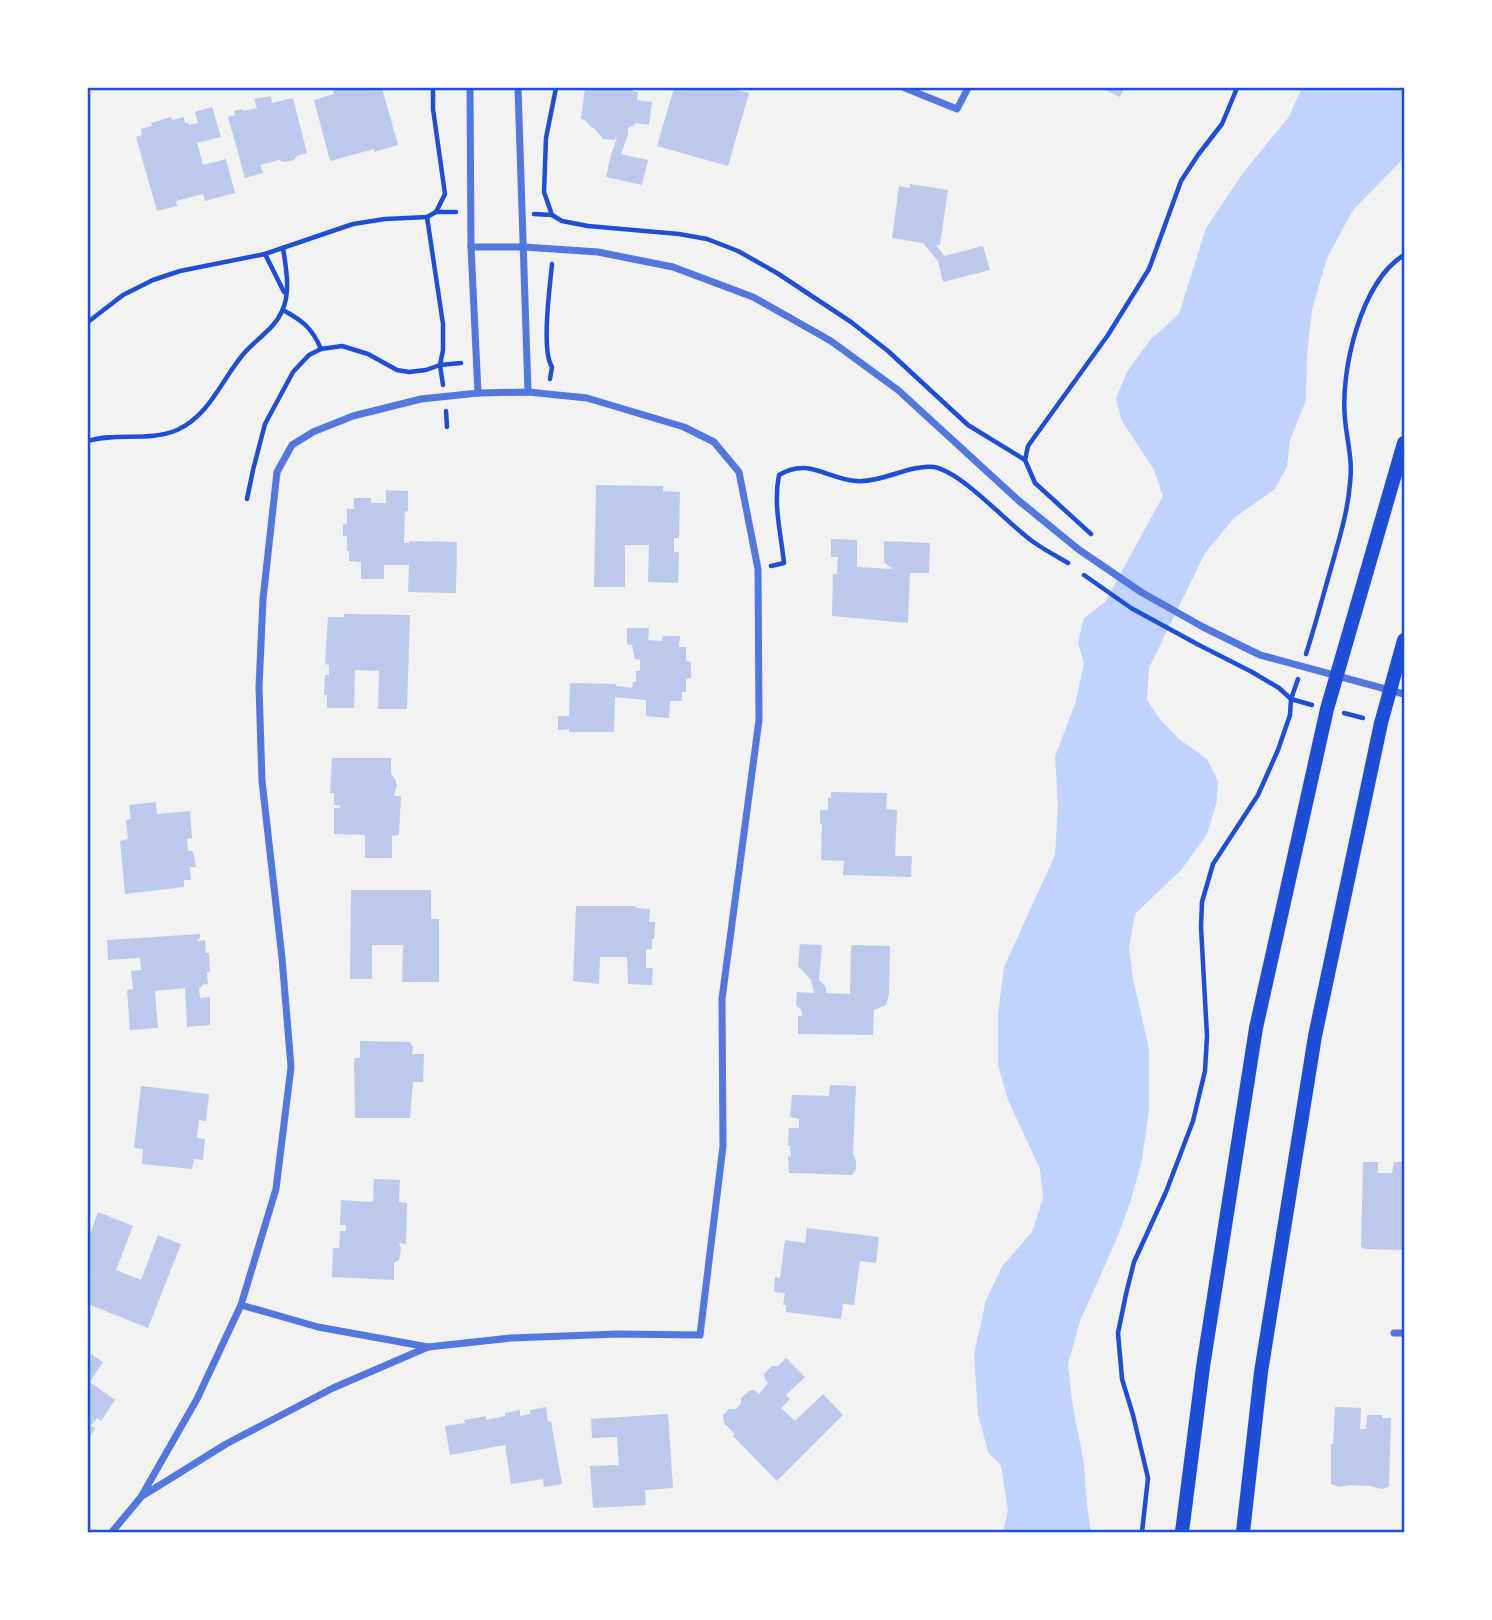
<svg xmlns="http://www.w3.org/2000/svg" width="1492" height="1620" viewBox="0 0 1492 1620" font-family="Jost,sans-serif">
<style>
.water{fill:#bfd3fe}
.building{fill:#bdc9ec}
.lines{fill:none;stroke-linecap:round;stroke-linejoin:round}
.path{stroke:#1d4ed8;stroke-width:4.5}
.minor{stroke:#5277de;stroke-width:7}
.secondary{stroke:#1d4ed8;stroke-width:14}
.neatline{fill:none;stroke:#1d4ed8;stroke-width:2.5}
</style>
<rect width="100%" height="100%" fill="#f2f2f2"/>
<path class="water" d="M1302 88H1404V155L1400 162 1353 210 1327 258 1312 310 1307 354 1306 400 1290 440 1287 466 1275 489 1234 518 1205 553 1149 668 1147 700 1158 717 1179 739 1207 759 1218 781 1217 801 1207 834 1182 869 1135 914 1129 948 1133 979 1149 1049V1110L1142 1159 1131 1200 1115 1243 1080 1321 1068 1364 1072 1402 1084 1464 1087 1506 1091 1532H1003L1008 1510 1001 1466 988 1452 978 1414 974 1354 986 1300 1003 1265 1032 1232 1043 1198 1040 1169 1008 1100 998 1065V1015L1004 967 1055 855 1058 805 1055 757 1075 704 1084 664 1078 643 1084 618 1105 602 1163 496 1154 470 1122 421 1116 398 1127 372 1150 340 1179 314 1206 228 1243 173 1288 118Z"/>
<g class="building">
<path d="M332 88H382L398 145 374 152V149L330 161 314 100 334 94Z"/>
<path d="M585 88H632V91L638 92 637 100 652 102 649 125 634 123 635 125 628 128V134L621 154 648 160 642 185 606 177 611 155 617 137 614 140 603 139 594 128 591 127 585 120 581 119Z"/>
<path d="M674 88H729L749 93 728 166 657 146Z"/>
<path d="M1101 88H1124L1120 97Z"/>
<path d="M271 96 272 103 293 98 307 153 297 156 294 160 284 162 279 160 260 165 263 173 245 178 228 117 235 115 234 111 243 109V111L257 108 254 99Z"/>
<path d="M212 107 221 137 197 143 203 165 226 159 235 193 205 201 203 194 176 201 177 206 157 211 136 137 142 135 141 129 152 126 151 123 171 117 172 120 184 117 185 123H188L189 125 198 123 195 112Z"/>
<path d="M910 184 948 190 940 245H936L944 256 983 246 990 270 943 282 938 261 923 243 892 238 899 186 910 188Z"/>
<path d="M596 485 663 486V491L680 492 679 538H674V552H679L678 583 648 582 649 545H625V587H594Z"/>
<path d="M386 490 408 491V511L405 512 404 543H409V541L457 542 456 593 408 592 409 565H384V579H361V562L349 561V551H347V536H343V524H347V509H354V498H371V503H386Z"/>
<path d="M831 539 857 540V567L892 569 884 562V541L930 543 929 573H910L908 623 832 616 833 574H837L838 557H831Z"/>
<path d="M344 614 410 615 407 709H378L379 671 355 670 354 708H327V695H324L325 675H329V665L325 664 328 617H344Z"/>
<path d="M627 628H649L648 640 662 641 663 636H680L679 647H686V661L691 662V678L686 679V692H682V701H670L669 718 646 716V700L615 697 614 732H569V729L558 730V716H569L570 683 616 684V686L632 688 633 682H636V671H640V660L635 659 632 645 627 644Z"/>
<path d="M332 758H391V774L395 779 397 785 394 796H401L399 835 392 836V858H365V835L334 834V808H340V805H334V793H330Z"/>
<path d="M831 792 887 793 886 809 897 810 895 856H912L911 877 843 875 844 861 821 860 822 824 820 823V810H828V798H831Z"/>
<path d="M156 802 157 814 190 811 192 838 187 839 188 851H193L196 867H190L191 880H184V887L125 894 120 841 128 839 126 820 131 819 129 805Z"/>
<path d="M351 890H431V919H439V982H402L403 945H372V979H350Z"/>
<path d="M576 906H635L636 908 650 909 649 922H655L654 939H652V949L646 950V968H653L652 985 628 984 627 957H600L599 984 573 981Z"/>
<path d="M200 934V938L197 941 205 940 206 953H209L210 972H207L208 984 202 985V987L199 988 200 998 210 997V1025L187 1027 185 988 155 991 158 1028 130 1030 127 990 133 989 131 971 141 970 140 958 108 960 107 940Z"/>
<path d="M800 944 822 945 819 980 826 987V993L850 994 851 945 890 946 889 994 886 1005 874 1010 873 1035 798 1034V1016H802V1011L796 1005 797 992 814 993 811 980 798 966Z"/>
<path d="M360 1041 410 1042 413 1047 412 1054H424L423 1082H413L410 1118H355L354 1058H360Z"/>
<path d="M830 1085 856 1086 853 1153 856 1161V1169L852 1175 789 1173 788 1156 791 1157 790 1146 788 1145 789 1128H799V1119L790 1117 792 1095 829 1096Z"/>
<path d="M141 1086 209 1094 206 1121 199 1120 197 1138 205 1139 203 1160 194 1159 192 1169 142 1164 143 1149 134 1148Z"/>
<path d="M1363 1162H1378V1173H1392L1394 1162H1404V1250L1366 1249 1361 1247Z"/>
<path d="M374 1179 400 1180 399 1202 407 1203 406 1244 399 1243 401 1248 399 1260 394 1263V1280L332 1277 333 1248H339L340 1231H346V1225H340L341 1200 373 1202Z"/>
<path d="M98 1212 133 1226 116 1270 141 1280 158 1235 181 1244 148 1328 88 1304V1284L91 1276 88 1275V1240Z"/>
<path d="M807 1228 879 1237 876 1263 860 1261 854 1305 843 1304 841 1319 786 1312V1305H783L785 1293 774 1292 775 1277 780 1278 785 1240 805 1243Z"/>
<path d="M88 1352 103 1362 90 1382 115 1400 101 1421 97 1418 91 1426 95 1428 88 1440Z"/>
<path d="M786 1358 805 1377 786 1395 790 1399 781 1408 795 1421 823 1394 843 1415 777 1481 733 1436 735 1434 724 1423 723 1415 729 1409H736L741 1403V1398L749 1391 754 1390 759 1394 768 1383 765 1379 764 1374 772 1366H778Z"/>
<path d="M546 1407 548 1422 551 1421 562 1484 544 1487 543 1479 511 1484 505 1445 450 1455 445 1426 465 1423 464 1420 486 1416V1420L505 1416V1413L520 1410V1416L530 1414V1410Z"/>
<path d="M1335 1407 1361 1408 1360 1429H1366L1367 1415H1382V1418H1391L1389 1487 1382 1489 1370 1486 1350 1485 1339 1487 1331 1484V1444H1333Z"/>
<path d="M668 1414 673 1488 645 1490 646 1505 593 1508 590 1466 619 1465 617 1437 592 1438 591 1419Z"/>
</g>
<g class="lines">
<g class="path">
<path d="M433 88V109L445 194 436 212"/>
<path d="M534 214 552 215 544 192 546 138 556 88"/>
<path d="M552 215 562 221 588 226 679 234 707 239 738 251 777 273 851 322 888 351 968 425 1025 460"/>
<path d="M427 217 443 324V350L440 365 443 385"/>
<path d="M265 254 284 292"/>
<path d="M283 310C303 321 312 328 321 349"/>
<path d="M88 322 123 295 153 280 180 271 265 254 353 224 385 219 427 217 436 212H456"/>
<path d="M550 379 552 367C541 351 550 286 552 264"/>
<path d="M446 411 447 427"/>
<path d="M88 441C116 432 149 442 177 430 211 415 223 376 246 351 258 338 275 328 282 311 291 293 286 267 283 248"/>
<path d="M247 499 253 470 265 424 293 372 309 355 321 349 342 346 368 354 397 370 409 372 426 370 440 365 461 363"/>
<path d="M1091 534 1035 483 1025 460 1028 446 1108 335 1149 269 1181 181 1198 155 1222 124 1237 88"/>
<path d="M771 566 784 563C781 534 773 504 779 475 809 457 826 479 856 481 881 483 911 464 934 467 962 472 1007 523 1032 541 1043 549 1056 556 1068 563"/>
<path d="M1084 575 1131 608 1197 644 1252 672 1279 688 1291 699 1312 705"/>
<path d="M1306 654C1316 623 1324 592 1333 561 1340 536 1348 510 1350 483 1353 460 1347 442 1345 419 1340 371 1361 281 1404 255"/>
<path d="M1344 713 1363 718"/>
<path d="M1142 1532 1148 1478 1133 1415 1122 1379 1118 1333 1126 1294 1134 1262 1166 1192 1193 1121 1205 1071 1207 1036 1201 927 1202 902 1213 864 1258 795 1278 750 1290 715 1291 699 1298 679"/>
</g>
<g class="minor">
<path d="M470 88 471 247 478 393"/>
<path d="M518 88 528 392"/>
<path d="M905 88 957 109 968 88"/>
<path d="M471 247H524L598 252 673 267 753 297 831 341 898 390 1018 500 1078 549 1141 592 1203 627 1260 655 1404 694"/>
<path d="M1394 1333H1404"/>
<path d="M144 1495 226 1444 333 1388 428 1347"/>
<path d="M112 1532 141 1497 197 1399 241 1305 276 1189 291 1067 282 958 262 781 259 687 263 599 277 472 292 445 313 432 353 416 421 399 478 393 528 392 587 398 684 427 714 442 739 472 758 569 759 720 722 999 723 1146 700 1335 618 1334 511 1338 428 1347 318 1327 241 1305"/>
</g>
<g class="secondary">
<path d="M1182 1532 1203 1367 1256 1028 1327 709 1404 443"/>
<path d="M1243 1532 1261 1372 1315 1036 1381 723 1404 640"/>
</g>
</g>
<rect width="1492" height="1620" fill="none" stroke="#ffffff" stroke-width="178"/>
<rect x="89" y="89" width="1314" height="1442" class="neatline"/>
</svg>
